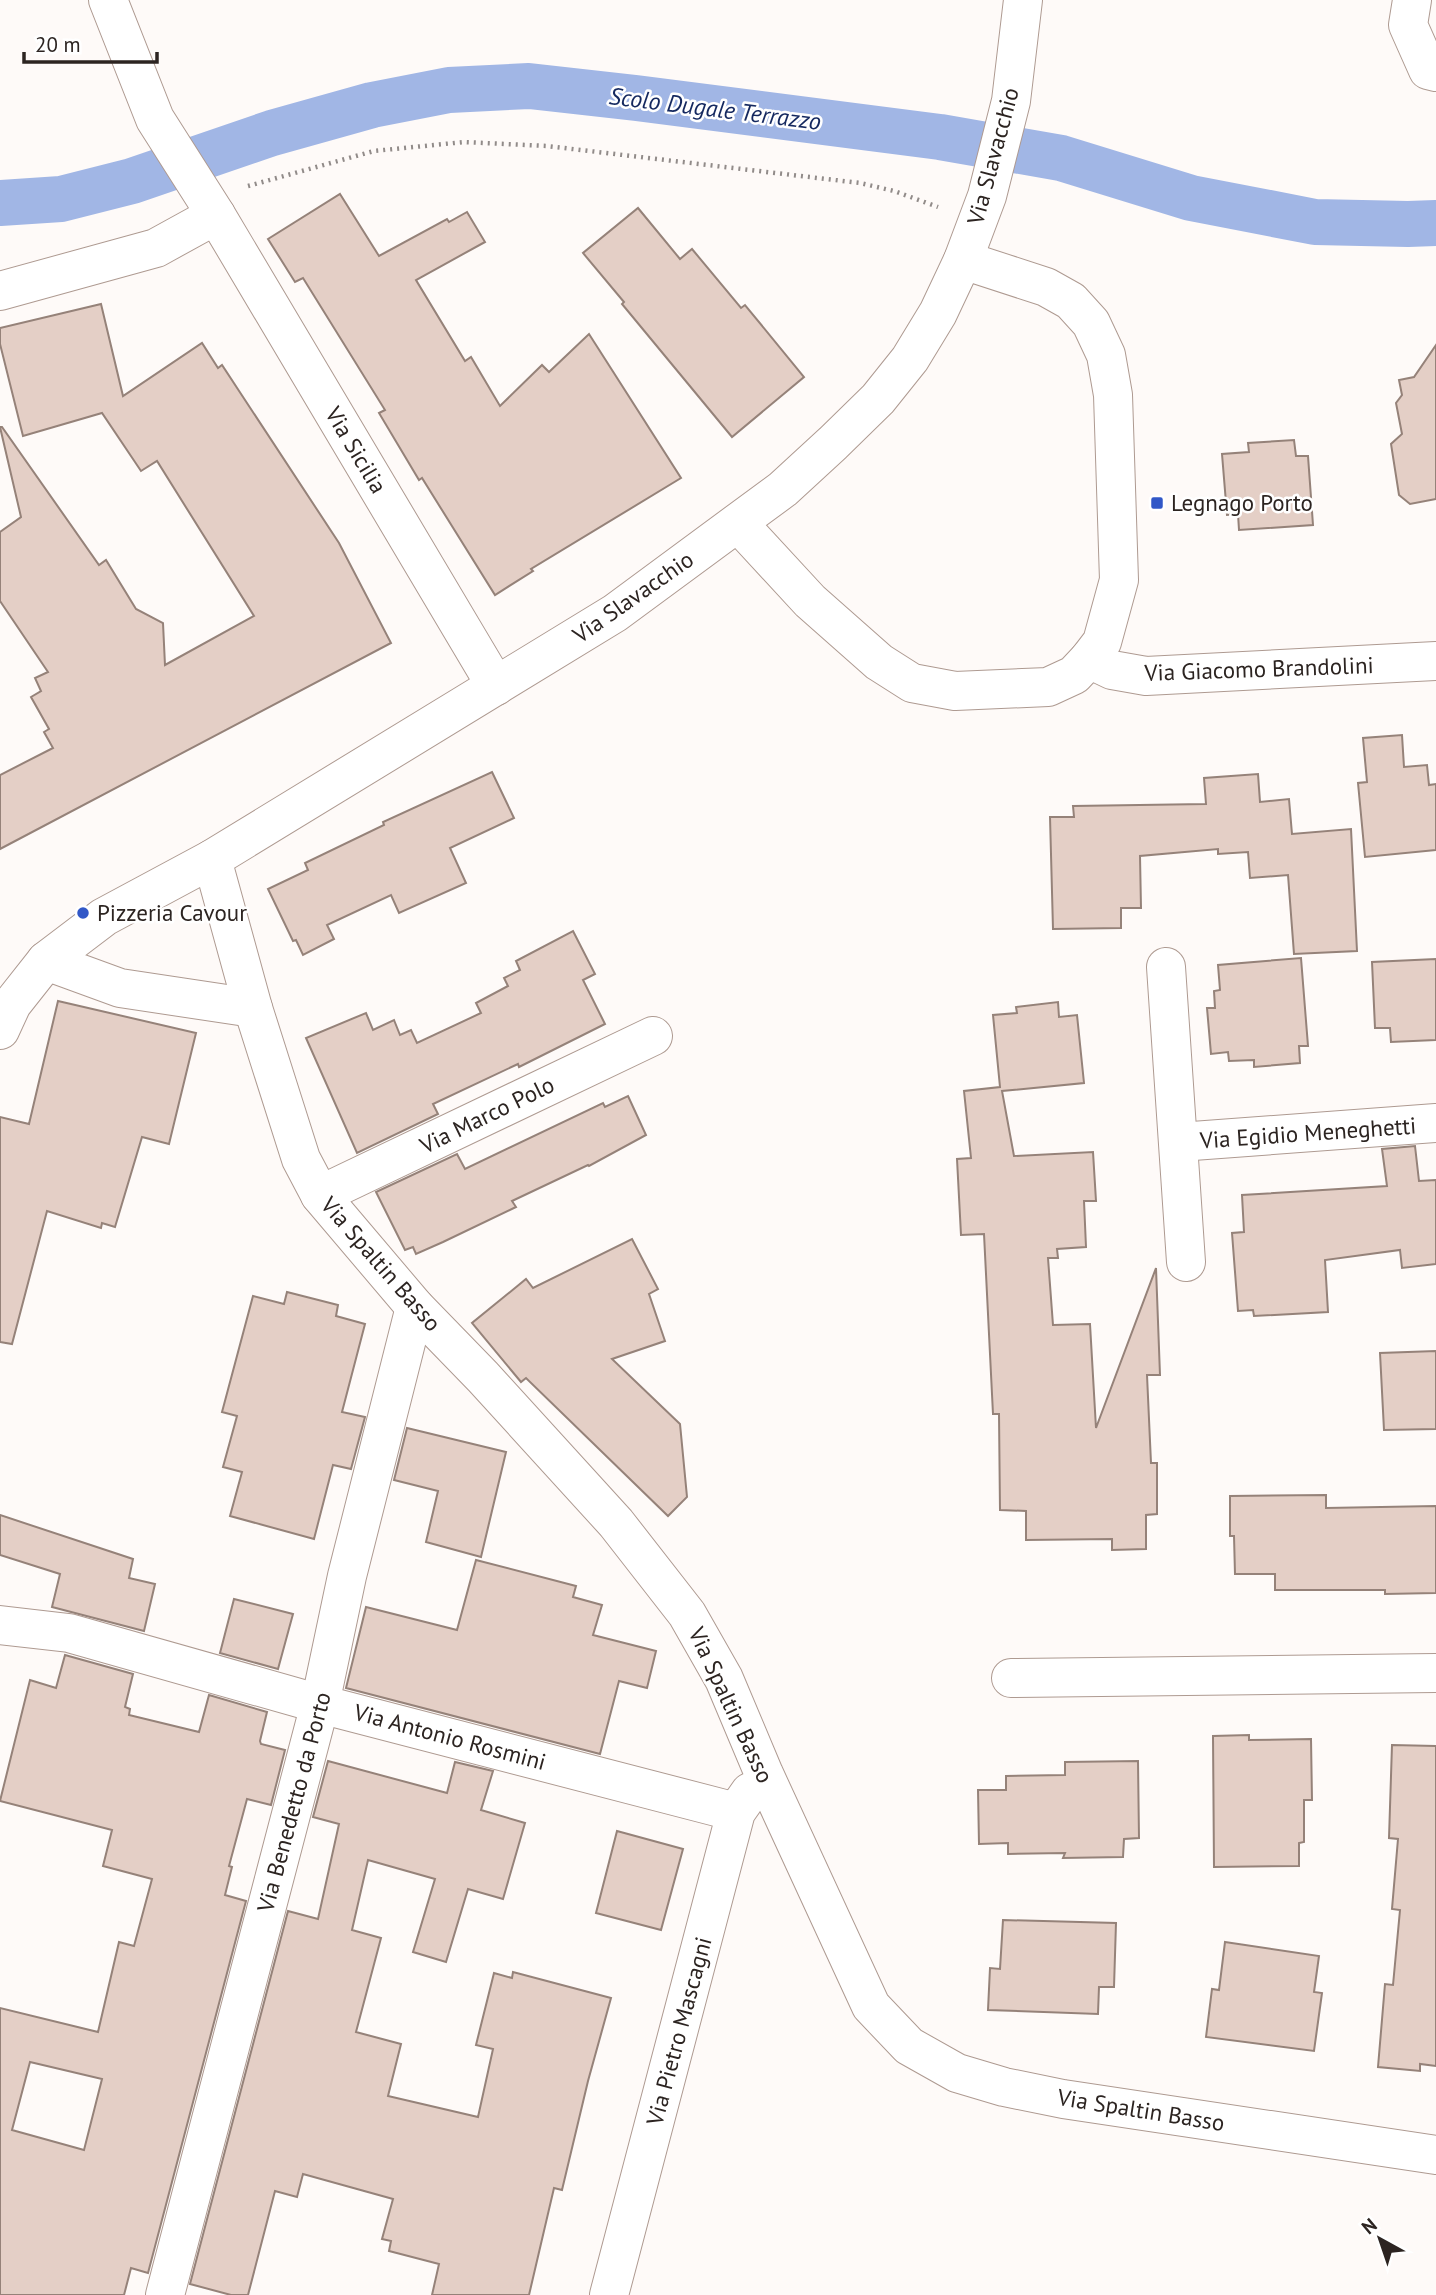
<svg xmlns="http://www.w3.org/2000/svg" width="1436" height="2295" viewBox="0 0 1436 2295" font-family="'PT Sans',sans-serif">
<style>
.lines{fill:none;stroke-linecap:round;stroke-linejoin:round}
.canal{stroke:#a1b6e5;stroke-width:46}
.building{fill:#e4cfc6;stroke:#958279;stroke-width:2;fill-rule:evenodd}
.minor-casing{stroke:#ae9a91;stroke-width:40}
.path{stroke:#918b89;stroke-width:4.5;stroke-dasharray:2 5;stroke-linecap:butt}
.minor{stroke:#fff;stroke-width:38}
.poi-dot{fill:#3157c7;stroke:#fff;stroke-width:2.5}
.labels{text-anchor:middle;stroke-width:5;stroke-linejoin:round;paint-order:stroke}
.street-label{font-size:23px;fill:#2c2421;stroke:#fff}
.poi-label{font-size:23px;fill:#2c2421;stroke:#fff;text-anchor:start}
.water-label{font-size:24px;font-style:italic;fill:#14285f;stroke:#fff}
</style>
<rect width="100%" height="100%" fill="#fefaf8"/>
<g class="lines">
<path class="canal" d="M0 203 61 199 132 181 272 133 372 105 449 90 529 86 636 98 940 137 1061 158 1191 198 1315 222 1408 224 1436 223"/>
</g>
<g class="building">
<path d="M340 194 379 256 447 219 449 222 467 212 485 242 416 280 465 361 471 357 500 406 542 365 549 372 589 334 681 478 531 569 533 571 495 595 422 478 419 480 379 413 385 410 303 278 295 282 268 239Z"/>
<path d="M638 208 680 259 692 249 741 308 745 305 804 377 732 437 622 304 624 302 583 253Z"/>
<path d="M101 304 123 396 202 343 218 368 222 365 339 543 391 643 0 849V775L53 748 44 732 49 729 31 697 41 691 35 678 48 672 0 601V532L21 517 0 427H2L99 565 106 560 136 609 163 623 165 665 254 616 157 461 141 471 102 413 23 436 0 344V328Z"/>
<path d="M1436 345V499L1410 504 1399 495 1391 444 1402 434 1396 403 1402 395 1399 380 1414 377Z"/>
<path d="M1294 440 1296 456H1308L1313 525 1239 530 1238 514 1227 515 1222 454 1249 452 1248 443Z"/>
<path d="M1402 735 1404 767 1427 765 1429 785 1436 784V850L1365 857 1358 783 1367 782 1363 738Z"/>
<path d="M492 772 514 818 450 848 466 883 399 913 391 895 327 925 334 939 303 955 296 940 293 941 268 889 308 870 305 863 384 825 383 822Z"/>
<path d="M1258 774 1260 802 1289 799 1292 834 1351 829 1357 951 1294 954 1288 875 1250 878 1248 852 1218 854V849L1140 856 1141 908H1121V928L1053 929 1050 817H1074L1073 806 1206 804 1204 778Z"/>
<path d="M573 931 595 974 583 980 605 1024 519 1067 518 1064 433 1104 438 1114 357 1153 306 1038 366 1013 373 1030 394 1020 400 1035 411 1030 417 1043 481 1013 476 1003 508 986 504 978 520 970 516 961Z"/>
<path d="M1301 958 1308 1046H1299L1300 1063 1254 1067V1060L1229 1061 1228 1052 1211 1054 1207 1008H1215L1214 991 1220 990 1218 965Z"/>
<path d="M1436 959V1040L1391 1042 1390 1028H1375L1372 962Z"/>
<path d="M58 1001 196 1033 169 1144 142 1137 115 1227 102 1223 101 1228 47 1211 12 1344 0 1342V1117L29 1124Z"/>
<path d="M1058 1002 1059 1017 1077 1015 1084 1083 1002 1091 1014 1156 1093 1152 1096 1201H1084L1086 1247 1057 1249 1058 1258H1048L1053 1325 1090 1324 1096 1428 1156 1268 1160 1375H1147L1151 1463H1157V1514L1146 1515V1549L1112 1550V1539L1026 1540V1511L1000 1510 999 1414H993L984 1234 961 1235 957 1159 971 1158 964 1091 1000 1087 993 1015 1017 1013 1016 1007Z"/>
<path d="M628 1096 646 1135 589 1166 588 1165 512 1201 516 1207 443 1242 416 1254 413 1247 405 1250 376 1192 457 1154 465 1169 603 1103 605 1107Z"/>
<path d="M1415 1146 1419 1181 1436 1180V1264L1402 1268 1400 1250 1325 1260 1328 1312 1254 1316 1253 1310 1238 1311 1232 1233 1244 1232 1242 1195 1387 1186 1382 1149Z"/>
<path d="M632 1239 658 1289 649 1294 665 1341 612 1359 680 1424 687 1497 668 1516 526 1378 521 1382 472 1323 526 1279 533 1288Z"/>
<path d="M287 1292 338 1305 336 1316 365 1324 342 1412 365 1417 351 1469 333 1465 314 1539 230 1516 242 1472 223 1467 237 1416 222 1412 253 1296 284 1304Z"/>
<path d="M1436 1351V1429L1384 1430 1380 1353Z"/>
<path d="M407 1428 506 1452 481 1557 426 1542 438 1491 394 1480Z"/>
<path d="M1326 1495V1508L1436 1506V1593L1385 1594V1590H1275V1574H1235L1234 1536H1230V1496Z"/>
<path d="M0 1515 133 1559 129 1578 155 1584 144 1631 52 1607 60 1574 0 1555Z"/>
<path d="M476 1560 576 1586 573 1597 602 1605 593 1635 656 1651 647 1688 619 1681 600 1754 346 1688 366 1607 457 1630Z"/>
<path d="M234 1599 293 1614 278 1669 220 1653Z"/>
<path d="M65 1655 133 1674 125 1707 130 1709 129 1715 199 1732 209 1695 267 1712 260 1741 261 1744 285 1750 271 1805 247 1799 229 1866 232 1867 225 1895 246 1901 148 2273 131 2268 124 2295H0V2008L98 2032 119 1942 134 1946 152 1879 103 1866 112 1830 0 1801 30 1680 56 1688ZM30 2062 102 2079 84 2150 12 2130Z"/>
<path d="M1249 1735V1740L1311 1739 1312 1800H1304V1842L1299 1843V1866L1214 1867 1213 1736Z"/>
<path d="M1392 1745 1436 1746V2066L1420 2064V2071L1378 2067 1385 1984 1393 1985 1400 1910 1392 1909 1398 1839 1389 1838Z"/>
<path d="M328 1761 447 1793 455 1762 493 1771 481 1810 525 1823 503 1899 468 1889 446 1962 413 1952 435 1879 368 1860 352 1930 381 1938 356 2032 401 2044 388 2096 478 2117 493 2049 476 2045 494 1973 512 1978 513 1972 611 1998 588 2081 562 2190 554 2188 529 2295H432L439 2264 389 2251 391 2241 382 2239 393 2199 303 2174 297 2197 275 2191 248 2295H231L190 2284 288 1911 318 1919 339 1824 313 1817Z"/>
<path d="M1138 1761 1139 1838 1124 1839 1123 1857 1063 1858 1065 1853 1008 1854V1843L979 1844 978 1790H1006V1776L1065 1775V1762Z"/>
<path d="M617 1831 683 1849 661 1930 596 1913Z"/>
<path d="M1003 1920 1116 1923 1114 1987H1099L1098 2014 988 2010 990 1968 1000 1969Z"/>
<path d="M1225 1942 1319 1956 1314 1992 1322 1993 1314 2051 1206 2037 1212 1989 1219 1990Z"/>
</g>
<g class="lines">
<defs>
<g id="minor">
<path d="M108 0 155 119 216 215 496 686"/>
<path d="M1412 0 1408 25 1428 70 1436 72"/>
<path d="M0 291 156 248 216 215"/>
<path d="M738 523 810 601 879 662 912 683 955 691 1048 687 1074 675 1089 659 1102 642 1119 580 1113 395 1106 355 1091 323 1071 301 1046 287 963 260"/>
<path d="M1089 659 1112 670 1146 676 1436 661"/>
<path d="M212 859 253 1008 301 1159 320 1195 415 1307 483 1377 616 1523 687 1614 724 1679 764 1774 871 2006 909 2046 957 2073 1004 2087 1063 2099 1436 2155"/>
<path d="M46 961 120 988 253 1008"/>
<path d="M1166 967 1186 1262"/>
<path d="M0 1030 12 1004 46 961 104 917 212 859 615 613 783 489 833 443 878 399 910 359 938 313 963 260 987 196 1011 101 1023 0"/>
<path d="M1179 1142 1436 1123"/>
<path d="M320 1195 653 1036"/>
<path d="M0 1625 69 1633 320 1704 736 1812"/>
<path d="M1011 1678 1436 1673"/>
<path d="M165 2295 320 1704 347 1576 415 1307"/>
<path d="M609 2295 736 1812 750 1792"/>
</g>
</defs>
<use href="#minor" class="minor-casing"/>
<path class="path" d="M248 186 374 151 464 142 547 146 860 183 894 191 938 207"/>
<use href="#minor" class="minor"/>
</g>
<g class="poi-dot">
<rect x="1150" y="496" width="14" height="14" rx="3.5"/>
<circle cx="83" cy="913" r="7"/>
</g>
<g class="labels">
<g class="street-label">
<text transform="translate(993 156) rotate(-75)" y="8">Via Slavacchio</text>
<text transform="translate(356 450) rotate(59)" y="8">Via Sicilia</text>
<text transform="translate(633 597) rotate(-35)" y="8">Via Slavacchio</text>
<text transform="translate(1259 669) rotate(-2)" y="8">Via Giacomo Brandolini</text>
<text transform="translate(487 1115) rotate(-26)" y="8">Via Marco Polo</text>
<text transform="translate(1308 1133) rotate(-4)" y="8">Via Egidio Meneghetti</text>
<text transform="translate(381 1264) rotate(49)" y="8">Via Spaltin Basso</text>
<text transform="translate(731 1705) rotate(65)" y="8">Via Spaltin Basso</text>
<text transform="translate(450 1737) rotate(15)" y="8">Via Antonio Rosmini</text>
<text transform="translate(294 1802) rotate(-75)" y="8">Via Benedetto da Porto</text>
<text transform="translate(679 2031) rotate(-75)" y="8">Via Pietro Mascagni</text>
<text transform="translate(1141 2110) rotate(9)" y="8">Via Spaltin Basso</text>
</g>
<g class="poi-label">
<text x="1171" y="511">Legnago Porto</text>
<text x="97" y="921">Pizzeria Cavour</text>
</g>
<g class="water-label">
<text transform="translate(715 109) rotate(7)" y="8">Scolo Dugale Terrazzo</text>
</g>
</g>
<g transform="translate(1380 2239) rotate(320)" stroke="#ffffff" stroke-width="5" paint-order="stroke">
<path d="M0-5L12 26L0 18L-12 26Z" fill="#2c2421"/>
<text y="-10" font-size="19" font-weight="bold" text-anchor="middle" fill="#2c2421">N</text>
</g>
<path d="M24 52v10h133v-10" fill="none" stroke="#2c2421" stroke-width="3.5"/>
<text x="35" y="52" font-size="21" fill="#2c2421" stroke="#ffffff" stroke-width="5" paint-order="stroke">20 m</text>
</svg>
